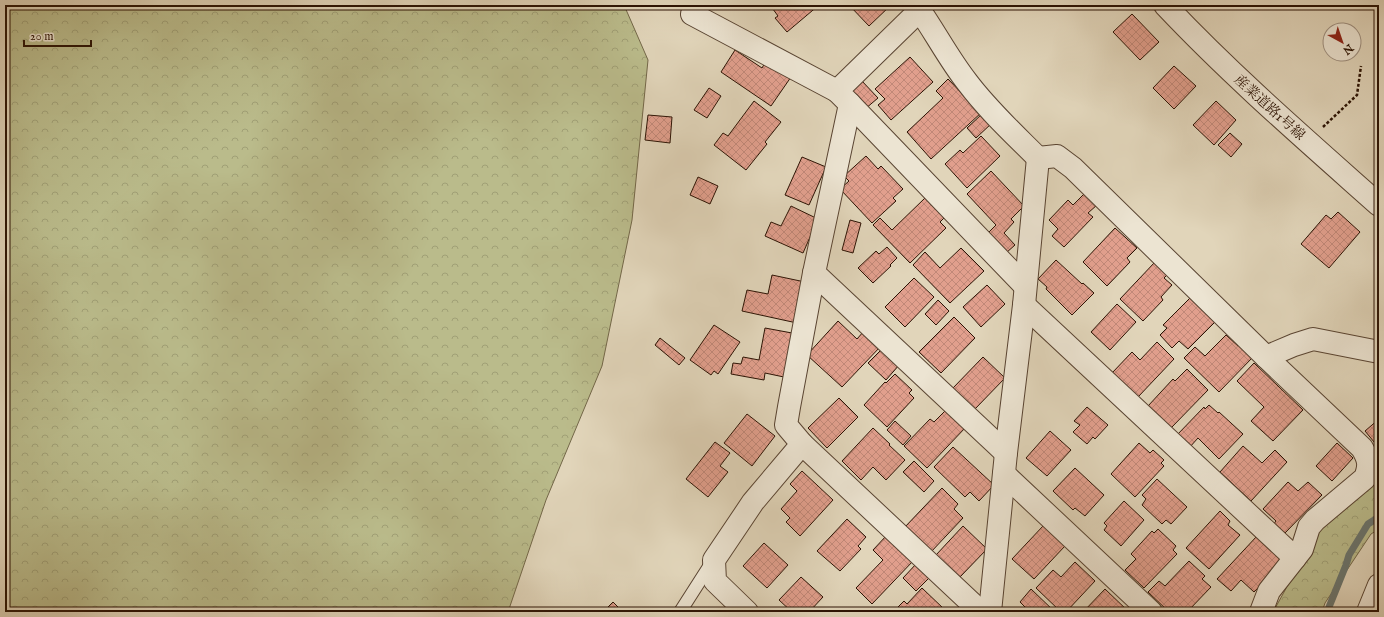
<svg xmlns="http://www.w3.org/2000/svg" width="1384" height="617" viewBox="0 0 1384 617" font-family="'IM FELL English','Noto Serif JP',serif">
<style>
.forest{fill:url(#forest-crowns);stroke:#736748}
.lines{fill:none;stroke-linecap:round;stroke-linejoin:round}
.stream{stroke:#6b766f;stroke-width:7}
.building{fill:url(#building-cross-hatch);stroke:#2c1304}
.service-casing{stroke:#594432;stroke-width:14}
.minor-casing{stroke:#594432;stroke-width:24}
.tertiary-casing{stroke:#594432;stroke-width:24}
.path{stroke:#2c1304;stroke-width:2.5;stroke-dasharray:3 2;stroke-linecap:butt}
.service{stroke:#ece4d2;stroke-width:12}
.minor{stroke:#ece4d2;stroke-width:22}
.tertiary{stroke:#ece4d2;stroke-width:22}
.labels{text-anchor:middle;stroke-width:3;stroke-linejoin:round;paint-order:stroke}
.street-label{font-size:14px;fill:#2c1304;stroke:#ece4d2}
</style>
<defs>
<pattern id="forest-crowns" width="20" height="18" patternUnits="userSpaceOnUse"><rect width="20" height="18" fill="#babb8b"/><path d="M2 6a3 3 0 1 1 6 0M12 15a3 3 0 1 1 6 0" fill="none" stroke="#a0a076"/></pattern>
<pattern id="building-cross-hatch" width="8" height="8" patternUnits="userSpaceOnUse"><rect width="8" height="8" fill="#e19f8d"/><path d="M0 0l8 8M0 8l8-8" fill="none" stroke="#c18878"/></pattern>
</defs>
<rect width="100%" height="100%" fill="#e1d5ba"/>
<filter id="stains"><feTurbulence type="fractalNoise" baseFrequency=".005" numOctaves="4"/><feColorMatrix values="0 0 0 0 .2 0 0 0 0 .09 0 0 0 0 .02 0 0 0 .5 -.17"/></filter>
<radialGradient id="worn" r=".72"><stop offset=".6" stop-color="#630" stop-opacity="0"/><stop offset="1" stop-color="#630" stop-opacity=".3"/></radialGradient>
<g class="forest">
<path d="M5 5H624L648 60 632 220 602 366 546 500 508 612H5Z"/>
<path d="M1379 475V529L1371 534 1325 603 1322 612H1273L1320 527Z"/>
</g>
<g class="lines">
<path class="stream" d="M1327 612 1346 565 1349 555 1368 524 1379 517"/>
</g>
<g class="building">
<path d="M770 5H819L787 32 775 18 778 16Z"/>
<path d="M849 5H891L869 26Z"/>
<path d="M1132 14 1159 42 1140 60 1113 32Z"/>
<path d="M735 50 762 68 766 61 791 77 771 106 721 72Z"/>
<path d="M910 57 933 82 891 120 878 105 885 99 875 89Z"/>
<path d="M1174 66 1196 86 1174 109 1153 88Z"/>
<path d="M948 79 970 102 982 112 931 159 907 132 943 98 936 91Z"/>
<path d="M861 80 878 98 865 109 848 91Z"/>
<path d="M709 88 721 96 707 118 694 110Z"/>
<path d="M754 101 781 122 765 142 767 144 746 170 714 145 723 133 728 136Z"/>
<path d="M1216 101 1236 120 1214 145 1193 125Z"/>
<path d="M983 113 992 123 976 138 967 128Z"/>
<path d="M648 115 672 117 670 143 645 140Z"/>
<path d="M1230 133 1242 144 1231 157 1218 145Z"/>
<path d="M981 136 1000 156 967 188 945 164 960 150 963 153Z"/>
<path d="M866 156 878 169 881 166 903 189 893 198 896 201 872 223 840 189 849 181 844 176Z"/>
<path d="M802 157 826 167 809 205 785 195Z"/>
<path d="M991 171 1024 206 1011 219 1014 222 1004 233 1015 245 1006 253 987 234 996 225 967 194Z"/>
<path d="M698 177 718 186 710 204 690 195Z"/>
<path d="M1085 193 1097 205 1088 213 1093 217 1064 247 1052 236 1058 229 1049 220 1068 200 1073 205Z"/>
<path d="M925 198 944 218 940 222 946 228 910 263 873 225 880 218 892 230Z"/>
<path d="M791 206 818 219 803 253 765 236 771 222 781 226Z"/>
<path d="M1338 212 1360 232 1329 268 1301 244 1326 215 1331 219Z"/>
<path d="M850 220 861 223 853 253 842 250Z"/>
<path d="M1115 228 1137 248 1127 258 1130 262 1107 286 1083 262Z"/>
<path d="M887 247 897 258 890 265 891 266 873 283 858 268 876 251 879 254Z"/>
<path d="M961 248 984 271 950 303 913 265 925 252 940 268Z"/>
<path d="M1056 260 1082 284 1083 283 1094 293 1072 315 1046 289 1047 287 1038 279Z"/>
<path d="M1155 262 1168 274 1164 278 1172 285 1161 297 1163 300 1143 321 1120 299Z"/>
<path d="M772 275 805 282 797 323 742 311 747 290 768 294Z"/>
<path d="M914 278 934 297 905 327 885 307Z"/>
<path d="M987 285 1005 304 981 327 963 307Z"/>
<path d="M1190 298 1215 322 1188 349 1179 341 1172 348 1160 335 1167 328 1163 325Z"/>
<path d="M938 300 949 311 936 325 925 314Z"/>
<path d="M1117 304 1136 322 1110 350 1091 332Z"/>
<path d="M954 317 975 338 941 373 919 352Z"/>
<path d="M838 321 857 339 864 331 881 346 842 387 807 355Z"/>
<path d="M714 325 740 342 718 374 714 371 711 375 690 360Z"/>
<path d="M765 328 792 333 784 377 765 373 764 380 731 374 733 363 741 364 743 357 759 360Z"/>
<path d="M1226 335 1238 346 1240 344 1253 357 1219 392 1184 358 1195 347 1205 356Z"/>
<path d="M660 338 685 358 679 365 655 345Z"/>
<path d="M1157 342 1174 359 1138 397 1112 373 1132 352 1140 360Z"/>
<path d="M883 348 900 364 886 380 868 363Z"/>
<path d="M983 357 1005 378 974 410 952 389Z"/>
<path d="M1254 363 1303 410 1273 441 1251 421 1264 407 1237 381Z"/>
<path d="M1187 369 1208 390 1171 428 1148 406 1173 379 1175 381Z"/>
<path d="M895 374 912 390 909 393 914 398 887 427 864 405 885 382 886 383Z"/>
<path d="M839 398 858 417 827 448 808 428Z"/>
<path d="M1209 405 1218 413 1219 412 1243 434 1219 459 1198 438 1189 448 1176 436 1204 407 1205 409Z"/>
<path d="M1087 407 1108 425 1095 439 1093 437 1087 444 1073 432 1080 425 1074 421Z"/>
<path d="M947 409 966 427 927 468 904 446 930 419 934 422Z"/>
<path d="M747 414 775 436 752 466 724 443Z"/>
<path d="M1379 419V448L1365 431Z"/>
<path d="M895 421 911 436 903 445 887 430Z"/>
<path d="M873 428 890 444 889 445 905 460 886 480 873 467 861 480 842 461Z"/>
<path d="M1050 431 1071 450 1047 476 1026 458Z"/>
<path d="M715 442 730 453 720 466 728 472 708 497 686 479Z"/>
<path d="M1139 443 1150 453 1153 450 1164 460 1161 463 1164 466 1135 497 1111 474Z"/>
<path d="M1337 443 1353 458 1332 481 1316 466Z"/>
<path d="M1243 446 1262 463 1275 450 1287 462 1251 501 1220 472Z"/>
<path d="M953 447 994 485 979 501 970 492 965 497 934 467Z"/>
<path d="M914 461 934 481 924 492 903 472Z"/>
<path d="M1075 468 1104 495 1085 516 1075 508 1073 510 1053 491Z"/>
<path d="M802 471 833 500 800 536 786 522 790 518 781 509 797 491 790 484Z"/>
<path d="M1157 479 1187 507 1171 524 1166 520 1162 524 1142 505 1146 499 1142 495Z"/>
<path d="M1288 482 1298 491 1308 482 1322 495 1284 534 1273 525 1276 521 1263 509Z"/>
<path d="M942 488 958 504 954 509 963 518 930 553 904 528Z"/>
<path d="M1124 501 1144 520 1121 546 1104 530 1107 526 1104 523Z"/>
<path d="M1220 511 1230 521 1228 525 1240 535 1209 569 1186 548Z"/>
<path d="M847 519 866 537 858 546 861 549 840 571 817 551Z"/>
<path d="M963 526 987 549 960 577 936 555Z"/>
<path d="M1043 526 1065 546 1034 579 1012 559Z"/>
<path d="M1158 529 1176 546 1173 550 1177 554 1144 588 1125 570 1136 559 1131 554 1152 531 1154 533Z"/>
<path d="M887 535 914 560 872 604 856 588 883 560 873 550Z"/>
<path d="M1257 536 1284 561 1254 592 1241 580 1231 591 1217 579Z"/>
<path d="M764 543 788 565 767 588 743 566Z"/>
<path d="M1189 561 1205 576 1202 579 1211 587 1187 612H1169L1148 592 1159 581 1165 586Z"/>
<path d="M1075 562 1095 581 1066 612H1061L1036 588 1053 570 1061 577Z"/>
<path d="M917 563 931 576 916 591 903 578Z"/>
<path d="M801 577 823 597 809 612H792L779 600Z"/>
<path d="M922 588 944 609 942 612H893L904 601 907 604Z"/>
<path d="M1031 589 1055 612H1020L1025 607 1020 602Z"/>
<path d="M1105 589 1129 612H1083Z"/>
<path d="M613 602 623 612H603Z"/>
</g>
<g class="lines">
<defs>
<path id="service" d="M680 612 712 562"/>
<g id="minor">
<path d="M916 5C934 30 948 58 967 82 988 110 1014 134 1038 158"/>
<path d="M692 14 837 91"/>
<path d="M850 104 1025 286"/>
<path d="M1038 158 1057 156 1073 168 1266 357 1362 448C1369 460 1370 465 1365 478L1315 520 1309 527 1302 549 1269 591 1261 612"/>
<path d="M814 273 1006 453"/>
<path d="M1024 305 1295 558"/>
<path d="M1266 357 1294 345 1313 339 1379 352"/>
<path d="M802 444 981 612"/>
<path d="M1004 474 1151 612"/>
<path d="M747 612 715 581 714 560 753 502 802 444 786 425 789 407 814 273 850 104 837 91 920 10"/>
<path d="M990 612 1006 453 1024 305 1038 158"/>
<path d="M1368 612 1379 585"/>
</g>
<path id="tertiary" d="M1165 5C1232 76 1306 140 1379 205"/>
</defs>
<use href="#service" class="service-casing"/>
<use href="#minor" class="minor-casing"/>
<use href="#tertiary" class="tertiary-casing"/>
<path class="path" d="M1323 127 1357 95 1361 66"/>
<use href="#service" class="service"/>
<use href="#minor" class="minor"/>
<use href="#tertiary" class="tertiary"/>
</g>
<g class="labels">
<g class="street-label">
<text transform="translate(1270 107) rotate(42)" y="5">産業道路1号線</text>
</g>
</g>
<rect width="1384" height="617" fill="none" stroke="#e1d5ba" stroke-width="20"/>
<rect x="6" y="6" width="1372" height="605" fill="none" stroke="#2c1304" stroke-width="2"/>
<rect x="10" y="10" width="1364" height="597" fill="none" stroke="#2c1304"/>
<g transform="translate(1342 42) rotate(140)"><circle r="19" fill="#ece4d2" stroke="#9f9080"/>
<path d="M0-3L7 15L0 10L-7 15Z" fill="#8f2418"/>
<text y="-6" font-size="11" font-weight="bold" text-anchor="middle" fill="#2c1304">N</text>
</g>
<path d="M24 40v6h67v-6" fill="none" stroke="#2c1304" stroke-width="2"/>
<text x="30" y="40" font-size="12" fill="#2c1304" stroke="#ece4d2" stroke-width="3" paint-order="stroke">20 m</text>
<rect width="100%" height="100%" filter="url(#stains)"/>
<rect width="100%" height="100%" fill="url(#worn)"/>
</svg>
